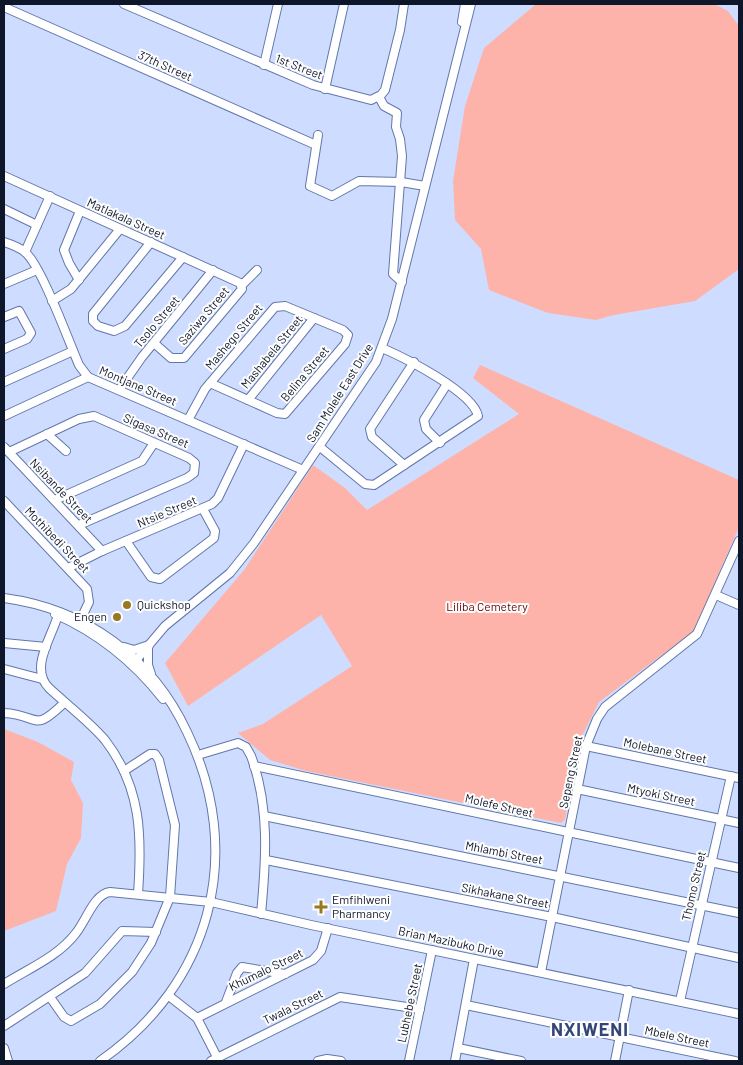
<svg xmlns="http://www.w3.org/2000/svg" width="743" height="1065" viewBox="0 0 743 1065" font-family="Barlow,sans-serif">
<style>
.green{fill:#fdb3aa}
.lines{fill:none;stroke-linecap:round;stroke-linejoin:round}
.minor-casing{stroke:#6277aa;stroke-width:10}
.minor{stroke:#fff;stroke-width:8}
.poi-dot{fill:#997822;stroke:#fefefe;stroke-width:2}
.labels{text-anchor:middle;stroke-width:4;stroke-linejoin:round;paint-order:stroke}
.street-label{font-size:12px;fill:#0e162a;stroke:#fefefe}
.poi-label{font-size:12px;fill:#0e162a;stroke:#fefefe;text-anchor:start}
.park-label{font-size:12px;fill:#660006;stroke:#fefefe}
.district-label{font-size:18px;font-weight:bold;letter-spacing:1px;fill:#344675;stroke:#fefefe}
</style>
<rect width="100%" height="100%" fill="#ceddff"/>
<g class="green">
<path d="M536 4H714L728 11 739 26V269L695 301 614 315 596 320 548 313 489 290 481 249 455 220 453 181 465 106 484 48Z"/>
<path d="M480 365 739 480V527L694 631 599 702 579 742 565 820 561 823 306 771 270 760 238 733 263 724 352 666 321 615 188 706 165 663 244 570 313 465 345 488 367 510 519 414 473 378Z"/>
<path d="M4 729 38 742 74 762 71 780 83 803 81 838 67 864 56 911 4 931Z"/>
</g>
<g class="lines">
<defs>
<g id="minor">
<path d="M124 4 313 85 371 100 381 95 385 90 400 30 404 4"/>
<path d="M4 7 316 145"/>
<path d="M462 22 465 4"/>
<path d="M264 65 278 4"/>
<path d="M325 89 344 4"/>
<path d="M379 97 384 106 397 113 396 127 400 139 402 156 393 274 402 282"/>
<path d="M318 135 310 186 332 196 359 181 401 182 425 186"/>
<path d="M4 176 240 283 242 289 184 358H171L154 343"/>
<path d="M4 209 37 225"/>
<path d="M4 242C10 244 19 247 25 252 41 265 69 342 79 365L88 377 303 470"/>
<path d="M151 242 93 314V321L98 326 114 331 125 326 183 257"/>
<path d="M25 252 50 196"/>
<path d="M79 280 69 263 64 250 80 211"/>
<path d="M4 284 37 270"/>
<path d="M242 285 257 270"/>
<path d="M52 301 71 289 120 229"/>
<path d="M4 317 19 311 31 333 27 339 4 349"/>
<path d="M4 382 73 351"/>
<path d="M119 390 142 357 213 270"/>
<path d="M248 400 314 318"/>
<path d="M4 416 88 377"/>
<path d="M188 420 205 389 275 307 285 306 343 330 348 335 345 344 285 414 277 413 210 383"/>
<path d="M47 434 66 451"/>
<path d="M440 443 426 429 424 420 447 384"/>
<path d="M4 447 102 551"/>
<path d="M320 447 365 484 374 485 478 416C473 392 405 358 382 348"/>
<path d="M9 452 79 419 94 416 189 458 195 463 194 473 187 478 79 525"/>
<path d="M404 465 372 437 370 429 414 362"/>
<path d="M55 500 142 461 154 443"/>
<path d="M4 501 87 589 89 602 79 623"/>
<path d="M126 541 151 577 160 579 214 538 215 531 203 509"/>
<path d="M68 568 102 551 212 504 218 498 244 444"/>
<path d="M716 595 739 605"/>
<path d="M4 598C86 609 152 657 187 732 246 854 211 984 100 1061"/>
<path d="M55 614C98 633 134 662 163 699"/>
<path d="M58 615C52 637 29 668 49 688 65 703 92 724 105 740 142 788 142 837 138 894"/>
<path d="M4 643 46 647"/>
<path d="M124 647 134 650 149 645"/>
<path d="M148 647V665L151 674"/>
<path d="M132 665 165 626 230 573 254 543 376 362 392 319 471 4"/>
<path d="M4 669 42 679"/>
<path d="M4 713C40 715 32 734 64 703"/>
<path d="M586 746 739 778"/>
<path d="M198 755 238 743 246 747 251 756C270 807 266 861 261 914"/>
<path d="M254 766 739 868"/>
<path d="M577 789 739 823"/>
<path d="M264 816 739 913"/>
<path d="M266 860 552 917 739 958"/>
<path d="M541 972 586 746 597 719 605 707 697 634 739 541"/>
<path d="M4 984C28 969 59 956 76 933 86 921 94 894 110 892L211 902 311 925 739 1014"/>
<path d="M169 996 197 1018 219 1061"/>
<path d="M50 997 64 1017 71 1021 100 1004 132 972 151 943 170 897 175 825 159 760 155 754H150L124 771"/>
<path d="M680 1001 731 776"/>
<path d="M226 1002 237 973 242 967 285 974"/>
<path d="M466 1005 735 1061"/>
<path d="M197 1018 313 960 321 951 328 928"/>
<path d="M4 1026 85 973 122 931 156 932"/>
<path d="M4 1048 8 1061"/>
<path d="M458 1048 521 1061"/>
<path d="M211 1061 340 997 420 1009"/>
<path d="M318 1061 327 1059 341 1061"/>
<path d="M409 1061 432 950"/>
<path d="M455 1061 474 959"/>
<path d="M615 1061 629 990"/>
</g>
</defs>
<use href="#minor" class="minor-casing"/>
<use href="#minor" class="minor"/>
</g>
<g class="poi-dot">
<circle cx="127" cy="605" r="5"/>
<circle cx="117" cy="617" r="5"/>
<path d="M318.5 899.5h5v5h5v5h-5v5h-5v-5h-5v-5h5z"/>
</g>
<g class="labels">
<g class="street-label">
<text transform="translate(165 66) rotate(24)" y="4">37th Street</text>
<text transform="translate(299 67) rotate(21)" y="4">1st Street</text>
<text transform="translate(126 219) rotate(24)" y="4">Matlakala Street</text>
<text transform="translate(204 316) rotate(-50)" y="4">Saziwa Street</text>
<text transform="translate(157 322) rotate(-50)" y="4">Tsolo Street</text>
<text transform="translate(234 337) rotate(-50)" y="4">Mashego Street</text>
<text transform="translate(272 352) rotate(-51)" y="4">Mashabela Street</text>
<text transform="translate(305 374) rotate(-50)" y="4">Belina Street</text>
<text transform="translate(138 386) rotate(23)" y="4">Montjane Street</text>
<text transform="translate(340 393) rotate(-58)" y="4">Sam Molele East Drive</text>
<text transform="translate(156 431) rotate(23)" y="4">Sigasa Street</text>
<text transform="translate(61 491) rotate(46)" y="4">Nsibande Street</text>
<text transform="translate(167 512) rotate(-23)" y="4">Ntsie Street</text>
<text transform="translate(57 540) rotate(46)" y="4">Mothibedi Street</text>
<text transform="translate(665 751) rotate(12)" y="4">Molebane Street</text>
<text transform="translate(571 772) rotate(-78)" y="4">Sepeng Street</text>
<text transform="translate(661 795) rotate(12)" y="4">Mtyoki Street</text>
<text transform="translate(499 806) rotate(13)" y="4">Molefe Street</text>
<text transform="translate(504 853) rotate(11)" y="4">Mhlambi Street</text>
<text transform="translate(694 886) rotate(-77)" y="4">Thomo Street</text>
<text transform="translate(505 896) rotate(11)" y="4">Sikhakane Street</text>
<text transform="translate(451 942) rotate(12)" y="4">Brian Mazibuko Drive</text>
<text transform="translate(266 970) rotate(-26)" y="4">Khumalo Street</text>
<text transform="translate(410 1003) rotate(-78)" y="4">Lubhebe Street</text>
<text transform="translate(293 1007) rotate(-26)" y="4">Twala Street</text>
<text transform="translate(677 1037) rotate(12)" y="4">Mbele Street</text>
</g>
<g class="poi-label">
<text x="137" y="609">Quickshop</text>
<text x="107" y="621" text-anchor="end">Engen</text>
<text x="332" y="904">Emfihlweni<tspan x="332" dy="14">Pharmancy</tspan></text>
</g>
<g class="park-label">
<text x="487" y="611">Liliba Cemetery</text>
</g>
<g class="district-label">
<text x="590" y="1036">NXIWENI</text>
</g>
</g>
<rect width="743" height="1065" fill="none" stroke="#0e162a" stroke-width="10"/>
</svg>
